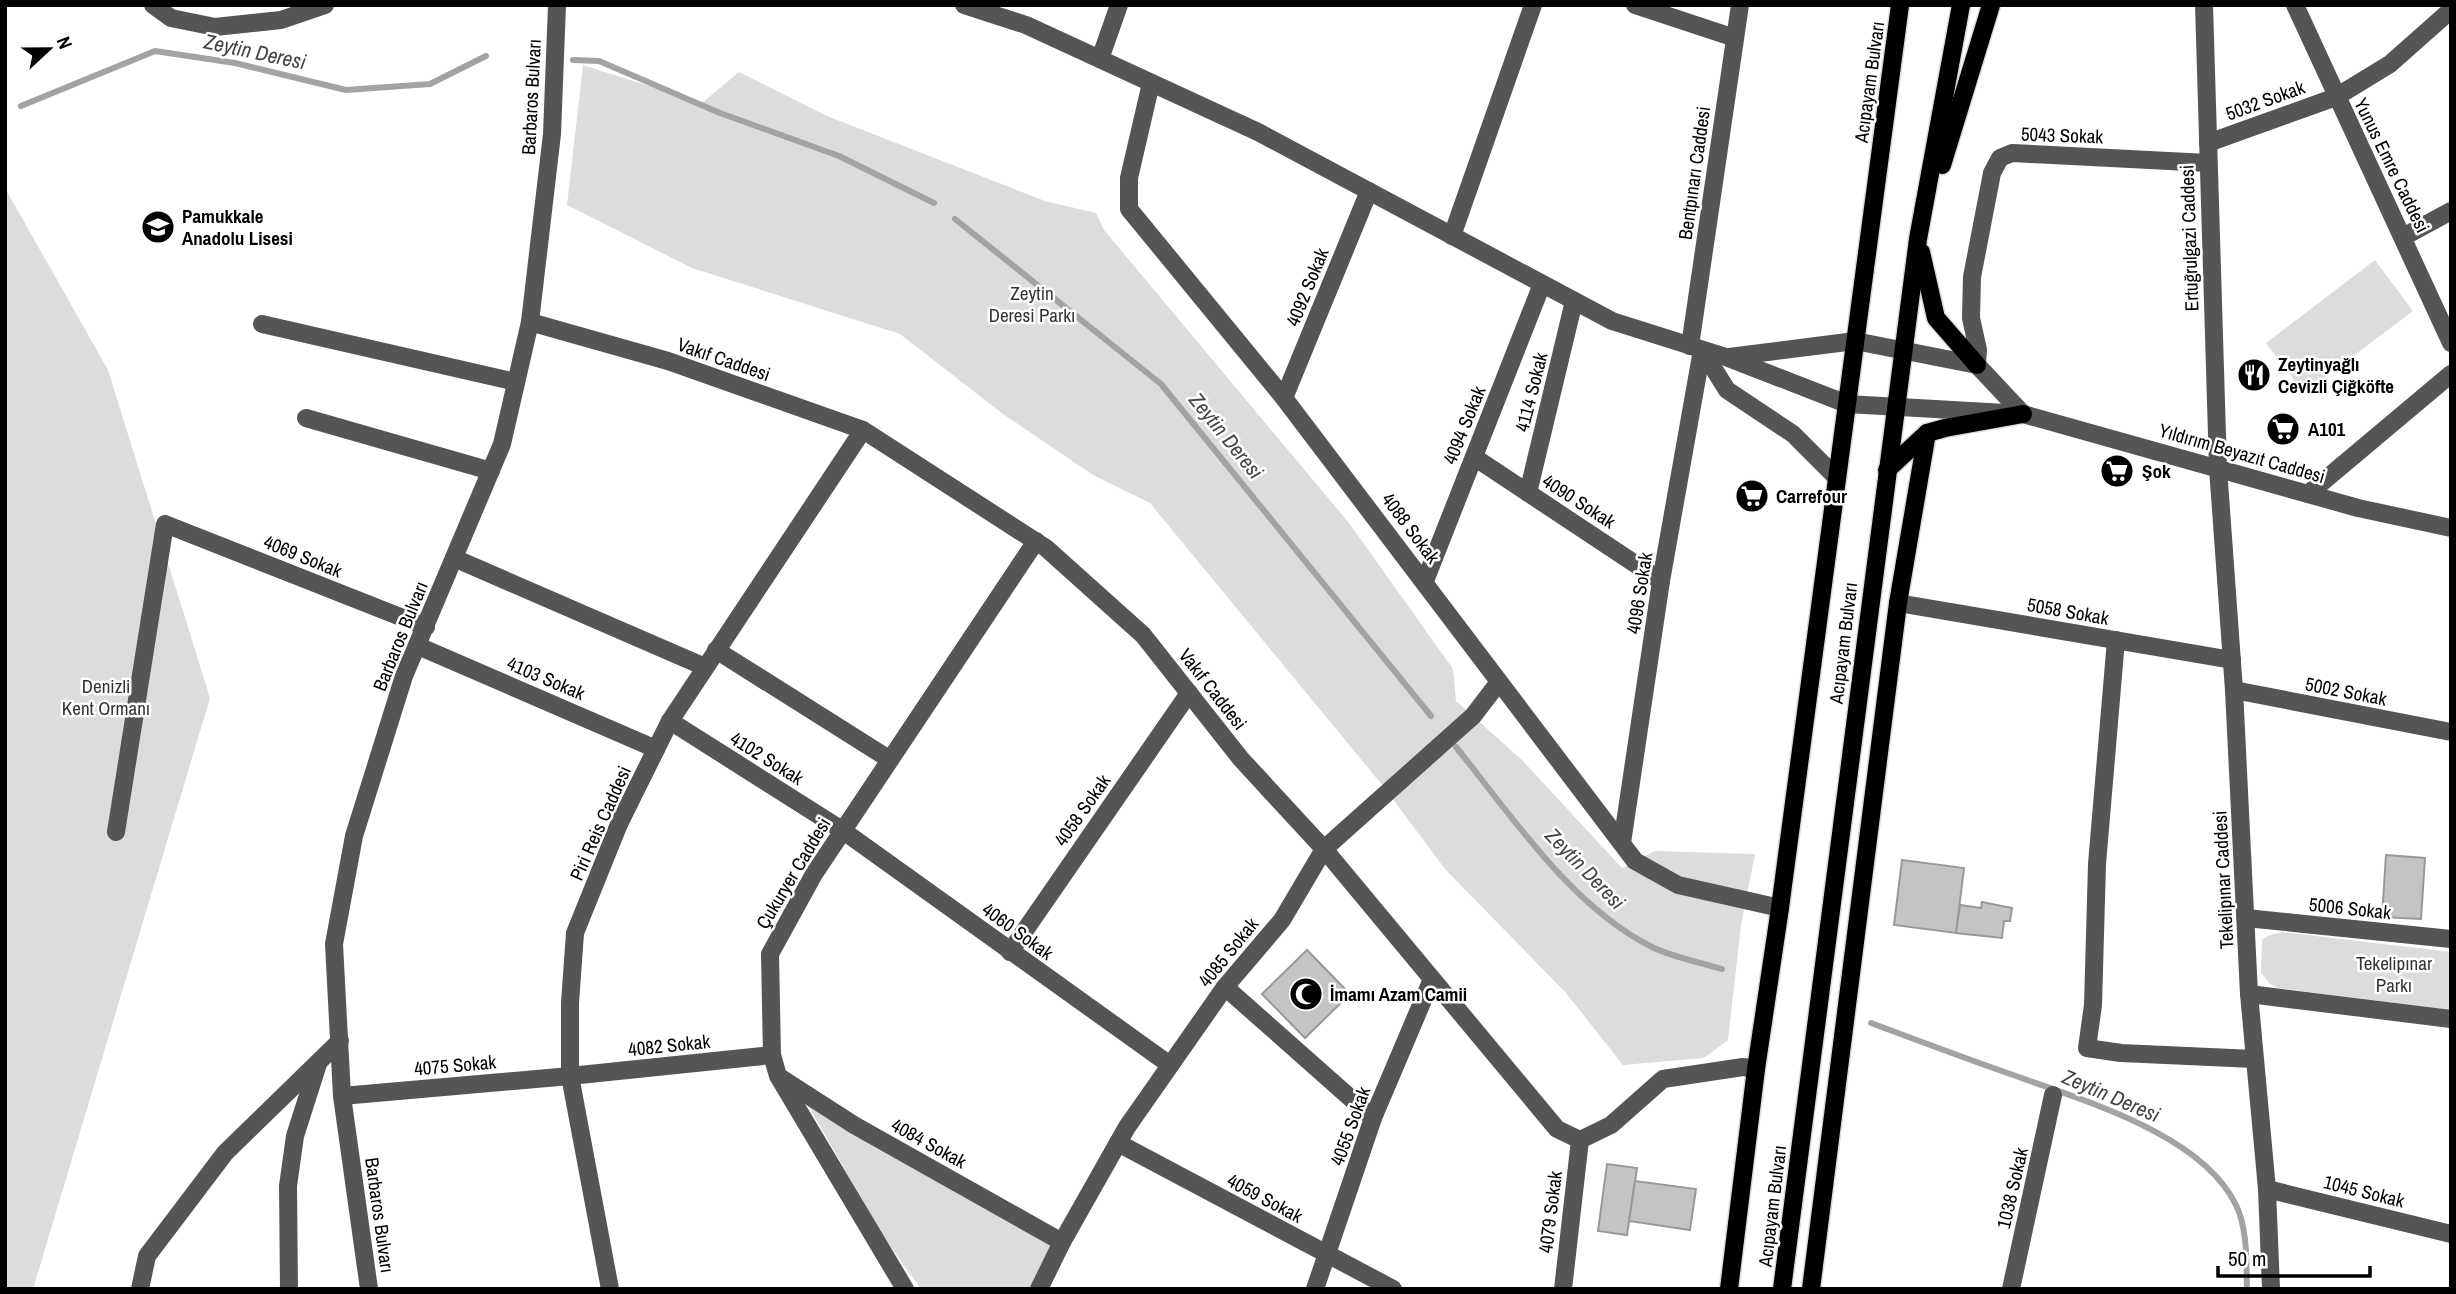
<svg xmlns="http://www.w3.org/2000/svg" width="2456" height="1294" viewBox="0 0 2456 1294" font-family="'Archivo Narrow',sans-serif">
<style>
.green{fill:#dcdcdc}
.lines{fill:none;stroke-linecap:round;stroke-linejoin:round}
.stream{stroke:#a3a3a3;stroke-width:6}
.building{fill:#c4c4c4;stroke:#999;stroke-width:2}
.major-casing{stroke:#dbdbdb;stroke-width:21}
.minor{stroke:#555;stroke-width:18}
.major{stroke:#000;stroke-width:18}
.labels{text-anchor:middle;stroke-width:5;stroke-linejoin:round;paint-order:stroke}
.street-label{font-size:19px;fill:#000;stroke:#fff}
.poi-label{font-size:19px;font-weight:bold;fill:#000;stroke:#fff;text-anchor:start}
.park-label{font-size:19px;fill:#333;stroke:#fff}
.water-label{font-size:21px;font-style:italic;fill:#444;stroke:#fff}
</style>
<rect width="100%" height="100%" fill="#fff"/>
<g class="green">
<path d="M583 65 702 103 739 72 827 116 1045 201 1096 213 1104 230 1349 523 1453 669 1456 701 1522 760 1622 868 1655 851 1755 854 1741 925 1728 1040 1704 1058 1623 1065 1566 993 1445 869 1383 786 1150 503 1093 475 1003 414 900 334 692 268 567 205Z"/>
<path d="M5 188 108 370 210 698 33 1289H5Z"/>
<path d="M2375 260 2413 311 2304 393 2266 343Z"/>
<path d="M2282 932 2451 952V1010L2278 988 2270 984 2261 973 2262 940 2267 936Z"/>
<path d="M805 1100 1053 1247 1033 1289H921L883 1236Z"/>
</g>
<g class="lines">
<g class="stream">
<path d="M573 60 599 61 720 113 839 156 934 203"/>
<path d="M21 106 155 51 235 63 346 90 430 84 486 56"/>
<path d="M955 219 1161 384 1431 716"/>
<path d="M1456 747C1511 815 1571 906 1650 946 1671 957 1699 962 1722 969"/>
<path d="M1871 1023C1919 1041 1967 1059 2016 1076 2084 1101 2202 1134 2236 1205 2248 1230 2246 1262 2247 1289"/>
</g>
</g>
<g class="building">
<path d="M2386 855 2425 858 2421 919 2382 917Z"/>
<path d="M1902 860 1964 868 1956 933 1894 925Z"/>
<path d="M1982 902 2012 908 2010 921H2004L2002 938 1956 933 1960 905 1981 908Z"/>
<path d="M1307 950 1350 994 1305 1038 1262 994Z"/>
<path d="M1607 1164 1637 1168 1627 1235 1598 1231Z"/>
<path d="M1635 1181 1696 1189 1690 1230 1629 1221Z"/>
</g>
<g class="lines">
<defs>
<g id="major">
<path d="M1942 165 1991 5"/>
<path d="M1921 252 1936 318 1977 365"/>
<path d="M1887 470 1927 433 1945 428 2023 414"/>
<path d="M1729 1289 1756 1069 1780 908 1900 5"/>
<path d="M1782 1289 1918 239 1961 5"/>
<path d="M1811 1289 1898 603 1927 433"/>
</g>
</defs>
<use href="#major" class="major-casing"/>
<g class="minor">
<path d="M153 5 171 18 215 27 281 20 325 5"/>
<path d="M964 5 1026 25 1258 132 1612 321 1726 357 1847 404 2023 414 2358 508 2451 528"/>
<path d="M1635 5 1735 38"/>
<path d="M2204 5 2218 468 2234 690 2249 994 2267 1189 2271 1289"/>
<path d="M2295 5 2451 343"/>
<path d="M1100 59 1119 5"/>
<path d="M1151 83 1129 178V209L1284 398 1635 861 1678 885 1780 908"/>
<path d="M2208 143 2336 97 2390 64 2451 10"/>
<path d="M1452 236 1533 5"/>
<path d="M2403 237 2451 211"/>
<path d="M530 322 668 361 863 430 1046 548 1143 635 1241 759 1324 849 1557 1129 1580 1140 1611 1125 1663 1079 1743 1067 1756 1069"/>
<path d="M262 324 516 382"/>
<path d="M1690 346 1740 5"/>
<path d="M1702 350 1727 390 1793 434 1837 478"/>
<path d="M1729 357 1855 341 1977 365 2023 414"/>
<path d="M1977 365 1978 350 1971 318 1972 277 1992 173 2000 158 2012 153 2208 163"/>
<path d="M1284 398 1369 191"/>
<path d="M306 418 491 471"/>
<path d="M1474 457 1661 581"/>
<path d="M1528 493 1574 301"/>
<path d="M2308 494 2451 374"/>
<path d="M454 558 705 667"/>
<path d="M1425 581 1542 284"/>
<path d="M1898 603 2232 660"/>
<path d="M2116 640 2097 864 2093 1005 2087 1048 2121 1053 2254 1059"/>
<path d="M418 646 656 749"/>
<path d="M716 650 889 759"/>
<path d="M2234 690 2451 732"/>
<path d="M670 721 842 830 1170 1065"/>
<path d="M116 832 165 524 426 627"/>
<path d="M1622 843 1661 581 1702 350"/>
<path d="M2246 918 2451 939"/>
<path d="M1010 952 1189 693"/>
<path d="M1225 987 1373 1118"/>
<path d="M2249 994 2451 1019"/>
<path d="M781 1078 854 1125 1062 1242"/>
<path d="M342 1096 570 1076 772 1055"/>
<path d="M1118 1143 1393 1289"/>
<path d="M2267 1189 2451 1234"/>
<path d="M140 1289 147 1256 225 1153 340 1041"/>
<path d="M289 1289 288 1186 295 1136 318 1064"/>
<path d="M369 1289 342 1096 334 944 354 836 404 676 502 444 530 322 552 134 557 5"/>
<path d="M610 1289 570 1076V1003L575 933 619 824 670 721 863 430"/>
<path d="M905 1289 778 1076 772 1055 770 954 814 874 1036 541"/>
<path d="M1039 1289 1062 1242 1127 1127 1225 987 1282 920 1324 849 1473 716 1499 682"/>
<path d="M1315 1289 1373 1118 1432 979"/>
<path d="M1563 1289 1580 1140"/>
<path d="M2011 1289 2053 1095"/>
</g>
<use href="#major" class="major"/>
</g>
<defs>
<symbol id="school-disc" viewBox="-11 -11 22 22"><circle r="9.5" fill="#000" stroke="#fff"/><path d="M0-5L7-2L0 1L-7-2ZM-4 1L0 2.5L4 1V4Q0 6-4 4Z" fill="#fff"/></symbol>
<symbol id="restaurant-disc" viewBox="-11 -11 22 22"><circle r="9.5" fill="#000" stroke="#fff"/><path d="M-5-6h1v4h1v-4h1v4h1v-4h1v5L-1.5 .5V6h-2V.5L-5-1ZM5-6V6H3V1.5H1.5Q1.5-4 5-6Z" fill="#fff"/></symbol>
<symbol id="supermarket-disc" viewBox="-11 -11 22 22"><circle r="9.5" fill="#000" stroke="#fff"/><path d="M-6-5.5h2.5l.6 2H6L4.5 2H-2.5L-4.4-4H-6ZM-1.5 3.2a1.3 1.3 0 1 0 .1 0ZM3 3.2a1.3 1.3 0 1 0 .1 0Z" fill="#fff"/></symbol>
<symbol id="mosque-disc" viewBox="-11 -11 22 22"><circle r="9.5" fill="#000" stroke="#fff"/><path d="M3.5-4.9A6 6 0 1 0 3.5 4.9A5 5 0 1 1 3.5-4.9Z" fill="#fff"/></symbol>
</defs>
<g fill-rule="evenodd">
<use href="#school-disc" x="139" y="208" width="38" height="38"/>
<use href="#restaurant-disc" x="2235" y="356" width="38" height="38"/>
<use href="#supermarket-disc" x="2264" y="410" width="38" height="38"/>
<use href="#supermarket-disc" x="2098" y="452" width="38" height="38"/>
<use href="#supermarket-disc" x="1733" y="477" width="38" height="38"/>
<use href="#mosque-disc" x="1287" y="975" width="38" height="38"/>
</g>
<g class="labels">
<g class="street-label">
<text transform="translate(1869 82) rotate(-82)" y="7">Acıpayam Bulvarı</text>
<text transform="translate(531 97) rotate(-87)" y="7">Barbaros Bulvarı</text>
<text transform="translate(2265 100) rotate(-20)" y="7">5032 Sokak</text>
<text transform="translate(2062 135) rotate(2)" y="7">5043 Sokak</text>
<text transform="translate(2392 165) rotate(64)" y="7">Yunus Emre Caddesi</text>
<text transform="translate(1694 173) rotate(-82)" y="7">Bentpınarı Caddesi</text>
<text transform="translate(2189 238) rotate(-92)" y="7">Ertuğrulgazi Caddesi</text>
<text transform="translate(1307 287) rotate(-68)" y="7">4092 Sokak</text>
<text transform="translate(724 359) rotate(19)" y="7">Vakıf Caddesi</text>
<text transform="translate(1531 392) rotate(-76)" y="7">4114 Sokak</text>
<text transform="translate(1464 425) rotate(-68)" y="7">4094 Sokak</text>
<text transform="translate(2242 453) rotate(16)" y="7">Yıldırım Beyazıt Caddesi</text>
<text transform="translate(1579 501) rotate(33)" y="7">4090 Sokak</text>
<text transform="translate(1411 528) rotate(53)" y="7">4088 Sokak</text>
<text transform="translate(303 556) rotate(22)" y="7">4069 Sokak</text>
<text transform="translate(1639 593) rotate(-81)" y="7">4096 Sokak</text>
<text transform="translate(2068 611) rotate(10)" y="7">5058 Sokak</text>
<text transform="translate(400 636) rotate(-68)" y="7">Barbaros Bulvarı</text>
<text transform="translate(1843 643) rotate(-83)" y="7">Acıpayam Bulvarı</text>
<text transform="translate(546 678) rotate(23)" y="7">4103 Sokak</text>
<text transform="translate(1213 689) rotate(52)" y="7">Vakıf Caddesi</text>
<text transform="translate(2346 691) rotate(11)" y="7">5002 Sokak</text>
<text transform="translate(767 758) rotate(32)" y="7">4102 Sokak</text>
<text transform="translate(1082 810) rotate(-55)" y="7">4058 Sokak</text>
<text transform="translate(600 823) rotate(-66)" y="7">Piri Reis Caddesi</text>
<text transform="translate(793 873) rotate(-59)" y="7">Çukuryer Caddesi</text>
<text transform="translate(2223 880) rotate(-93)" y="7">Tekelipınar Caddesi</text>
<text transform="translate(2350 908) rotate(6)" y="7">5006 Sokak</text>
<text transform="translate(1018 931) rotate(36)" y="7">4060 Sokak</text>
<text transform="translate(1228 952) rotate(-51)" y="7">4085 Sokak</text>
<text transform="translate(669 1045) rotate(-6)" y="7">4082 Sokak</text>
<text transform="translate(455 1065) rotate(-5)" y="7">4075 Sokak</text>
<text transform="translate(1350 1126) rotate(-70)" y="7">4055 Sokak</text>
<text transform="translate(929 1143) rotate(29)" y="7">4084 Sokak</text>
<text transform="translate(2012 1188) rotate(-77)" y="7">1038 Sokak</text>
<text transform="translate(2364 1191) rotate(14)" y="7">1045 Sokak</text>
<text transform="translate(1265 1198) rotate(28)" y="7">4059 Sokak</text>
<text transform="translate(1772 1206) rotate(-83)" y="7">Acıpayam Bulvarı</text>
<text transform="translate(1550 1212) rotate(-83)" y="7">4079 Sokak</text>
<text transform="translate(380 1215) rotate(82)" y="7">Barbaros Bulvarı</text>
</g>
<g class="poi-label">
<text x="182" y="223">Pamukkale<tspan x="182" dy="22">Anadolu Lisesi</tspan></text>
<text x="2278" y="371">Zeytinyağlı<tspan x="2278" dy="22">Cevizli Çiğköfte</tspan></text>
<text x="2308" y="436">A101</text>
<text x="2142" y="478">Şok</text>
<text x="1776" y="503">Carrefour</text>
<text x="1330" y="1001">İmamı Azam Camii</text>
</g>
<g class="park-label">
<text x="1032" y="300">Zeytin<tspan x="1032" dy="22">Deresi Parkı</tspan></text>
<text x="106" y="693">Denizli<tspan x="106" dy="22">Kent Ormanı</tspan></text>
<text x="2394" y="970">Tekelipınar<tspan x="2394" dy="22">Parkı</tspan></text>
</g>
<g class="water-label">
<text transform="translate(255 52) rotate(12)" y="7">Zeytin Deresi</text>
<text transform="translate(1226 436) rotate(51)" y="7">Zeytin Deresi</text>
<text transform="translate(1585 869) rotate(46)" y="7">Zeytin Deresi</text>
<text transform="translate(2111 1096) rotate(23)" y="7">Zeytin Deresi</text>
</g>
</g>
<rect width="2456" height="1294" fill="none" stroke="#000000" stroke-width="14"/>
<g transform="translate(49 49) rotate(68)" stroke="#ffffff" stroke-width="5" paint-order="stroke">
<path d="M0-5L12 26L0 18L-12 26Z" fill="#000000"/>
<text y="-10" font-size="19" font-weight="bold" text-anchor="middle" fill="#000000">N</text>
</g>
<path d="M2218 1266v10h152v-10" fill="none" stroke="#000000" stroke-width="3.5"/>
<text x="2228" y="1266" font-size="21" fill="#000000" stroke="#ffffff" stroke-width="5" paint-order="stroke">50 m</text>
</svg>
